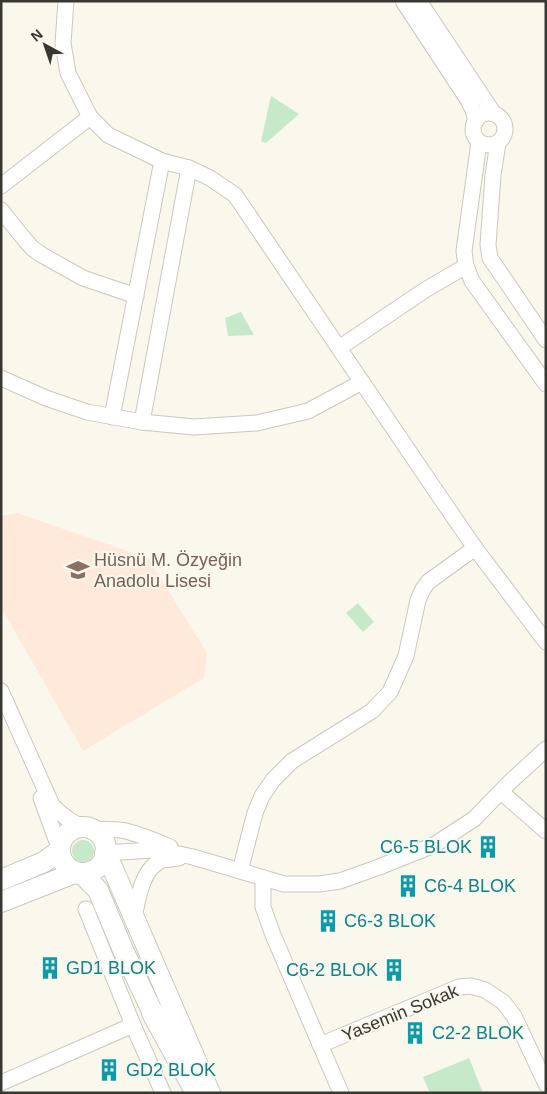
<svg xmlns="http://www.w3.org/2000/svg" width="547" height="1094" viewBox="0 0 547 1094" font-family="Arial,sans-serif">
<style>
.education{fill:#fee9db}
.green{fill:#c6e9c9}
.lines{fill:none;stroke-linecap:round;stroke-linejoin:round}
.minor-casing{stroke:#cac8bd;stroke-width:17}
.major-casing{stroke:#cac8bd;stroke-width:22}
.highway-casing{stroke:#cac8bd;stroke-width:24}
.minor{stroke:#fff;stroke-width:15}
.major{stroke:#fff;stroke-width:20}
.highway{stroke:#fff;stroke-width:22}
.labels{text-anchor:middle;stroke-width:4;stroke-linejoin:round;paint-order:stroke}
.education-label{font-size:18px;fill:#785e54;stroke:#faf8ed;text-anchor:start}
.culture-label{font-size:18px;fill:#0d838f;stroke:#faf8ed;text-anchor:start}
.street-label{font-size:18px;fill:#383833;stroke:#faf8ed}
</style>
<rect width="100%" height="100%" fill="#faf8ed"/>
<path class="education" d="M17 513 148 558 207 653 204 678 83 751 1 607V516Z"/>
<g class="green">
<path d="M271 96 299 114 266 143 261 141Z"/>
<path d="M241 312 254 335 228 336 225 318Z"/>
<path d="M358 603 374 622 363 632 346 613Z"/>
<circle cx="83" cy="851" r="11"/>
<path d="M469 1058 483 1093H430L423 1077Z"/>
</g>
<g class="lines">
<defs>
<g id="minor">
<path d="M66 1 63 43 68 73 90 117 108 135 162 161 189 168 210 178 235 195 442 500 475 548 546 642"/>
<path d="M403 1 468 100 473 110 476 121"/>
<path d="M419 1 494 114"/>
<circle cx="489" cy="129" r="16"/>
<path d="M479 142 464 251 466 266 472 281 546 384"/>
<path d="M498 143 493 175 488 245 490 258 546 340"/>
<path d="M1 186 90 117"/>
<path d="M1 210 21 235 32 248 42 255 83 278 136 296"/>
<path d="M339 348 425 290 466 266"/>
<path d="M1 378 46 398 87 412 142 422 194 427 257 423 308 411 362 382"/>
<path d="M112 417 162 161"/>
<path d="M142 422 189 168"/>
<path d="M1 691 52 805C60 814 74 825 87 828 99 831 113 828 126 831 141 835 156 841 170 847"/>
<path d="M501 792 546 831"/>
<path d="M41 798 60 850"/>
<path d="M105 853 152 850 165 851 193 857 284 884H319L340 881 379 867 434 845 474 819 510 782 546 749"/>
<path d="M240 871 255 813 262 796 273 780 292 761 372 711 390 692 406 656 418 600 423 589 428 582 475 548"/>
<path d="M263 878V907L273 935 341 1093"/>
<path d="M86 909 133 1025 163 1093"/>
<path d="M134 918C138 899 142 867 163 860 168 859 174 859 179 858"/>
<path d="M320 1045 459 987 471 986 485 990 503 1002 514 1016 546 1084"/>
<path d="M1 1083 133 1025"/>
</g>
<g id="major">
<circle cx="83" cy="850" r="23"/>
<path d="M105 853 113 869 210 1093"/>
<path d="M81 873 98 890 123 950 153 1013"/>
<path d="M1 880 44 862 60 850"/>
<path d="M1 902 72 874 81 873"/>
</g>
<path id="highway" d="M153 1013 197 1093"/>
</defs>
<use href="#minor" class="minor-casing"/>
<use href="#major" class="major-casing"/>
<use href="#highway" class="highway-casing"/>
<use href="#minor" class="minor"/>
<use href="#major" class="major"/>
<use href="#highway" class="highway"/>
</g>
<defs>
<symbol id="school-bare" viewBox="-9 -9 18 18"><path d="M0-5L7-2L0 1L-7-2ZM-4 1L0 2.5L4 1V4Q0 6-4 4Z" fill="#8d6e63" stroke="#faf8ed" stroke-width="2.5" paint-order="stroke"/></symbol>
<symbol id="building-bare" viewBox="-9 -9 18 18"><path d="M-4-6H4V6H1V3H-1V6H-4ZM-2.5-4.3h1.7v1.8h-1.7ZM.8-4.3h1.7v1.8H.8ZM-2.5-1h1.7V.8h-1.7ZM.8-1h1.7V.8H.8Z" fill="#0f9aa8" stroke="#faf8ed" stroke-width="2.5" paint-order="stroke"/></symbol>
</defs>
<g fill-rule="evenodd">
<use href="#school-bare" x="62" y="554" width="32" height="32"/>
<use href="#building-bare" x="472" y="831" width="32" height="32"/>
<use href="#building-bare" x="392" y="870" width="32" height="32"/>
<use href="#building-bare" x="312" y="905" width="32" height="32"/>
<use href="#building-bare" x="34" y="952" width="32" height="32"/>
<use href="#building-bare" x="378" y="954" width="32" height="32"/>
<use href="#building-bare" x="399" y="1017" width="32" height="32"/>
<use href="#building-bare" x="93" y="1054" width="32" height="32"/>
</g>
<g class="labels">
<g class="education-label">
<text x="94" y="566">Hüsnü M. Özyeğin<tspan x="94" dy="21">Anadolu Lisesi</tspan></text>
</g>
<g class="culture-label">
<text x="472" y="853" text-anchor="end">C6-5 BLOK</text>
<text x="424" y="892">C6-4 BLOK</text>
<text x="344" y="927">C6-3 BLOK</text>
<text x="66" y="974">GD1 BLOK</text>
<text x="378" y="976" text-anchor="end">C6-2 BLOK</text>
<text x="432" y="1039">C2-2 BLOK</text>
<text x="126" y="1076">GD2 BLOK</text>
</g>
<g class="street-label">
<text transform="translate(400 1013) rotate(-22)" y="6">Yasemin Sokak</text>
</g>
</g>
<rect width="547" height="1094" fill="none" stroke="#383833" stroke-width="5"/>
<g transform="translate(45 45) rotate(320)" stroke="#faf8ed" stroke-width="4" paint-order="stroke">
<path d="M0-4L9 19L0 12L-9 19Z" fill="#383833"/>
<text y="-8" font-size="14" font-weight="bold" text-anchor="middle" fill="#383833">N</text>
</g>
</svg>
